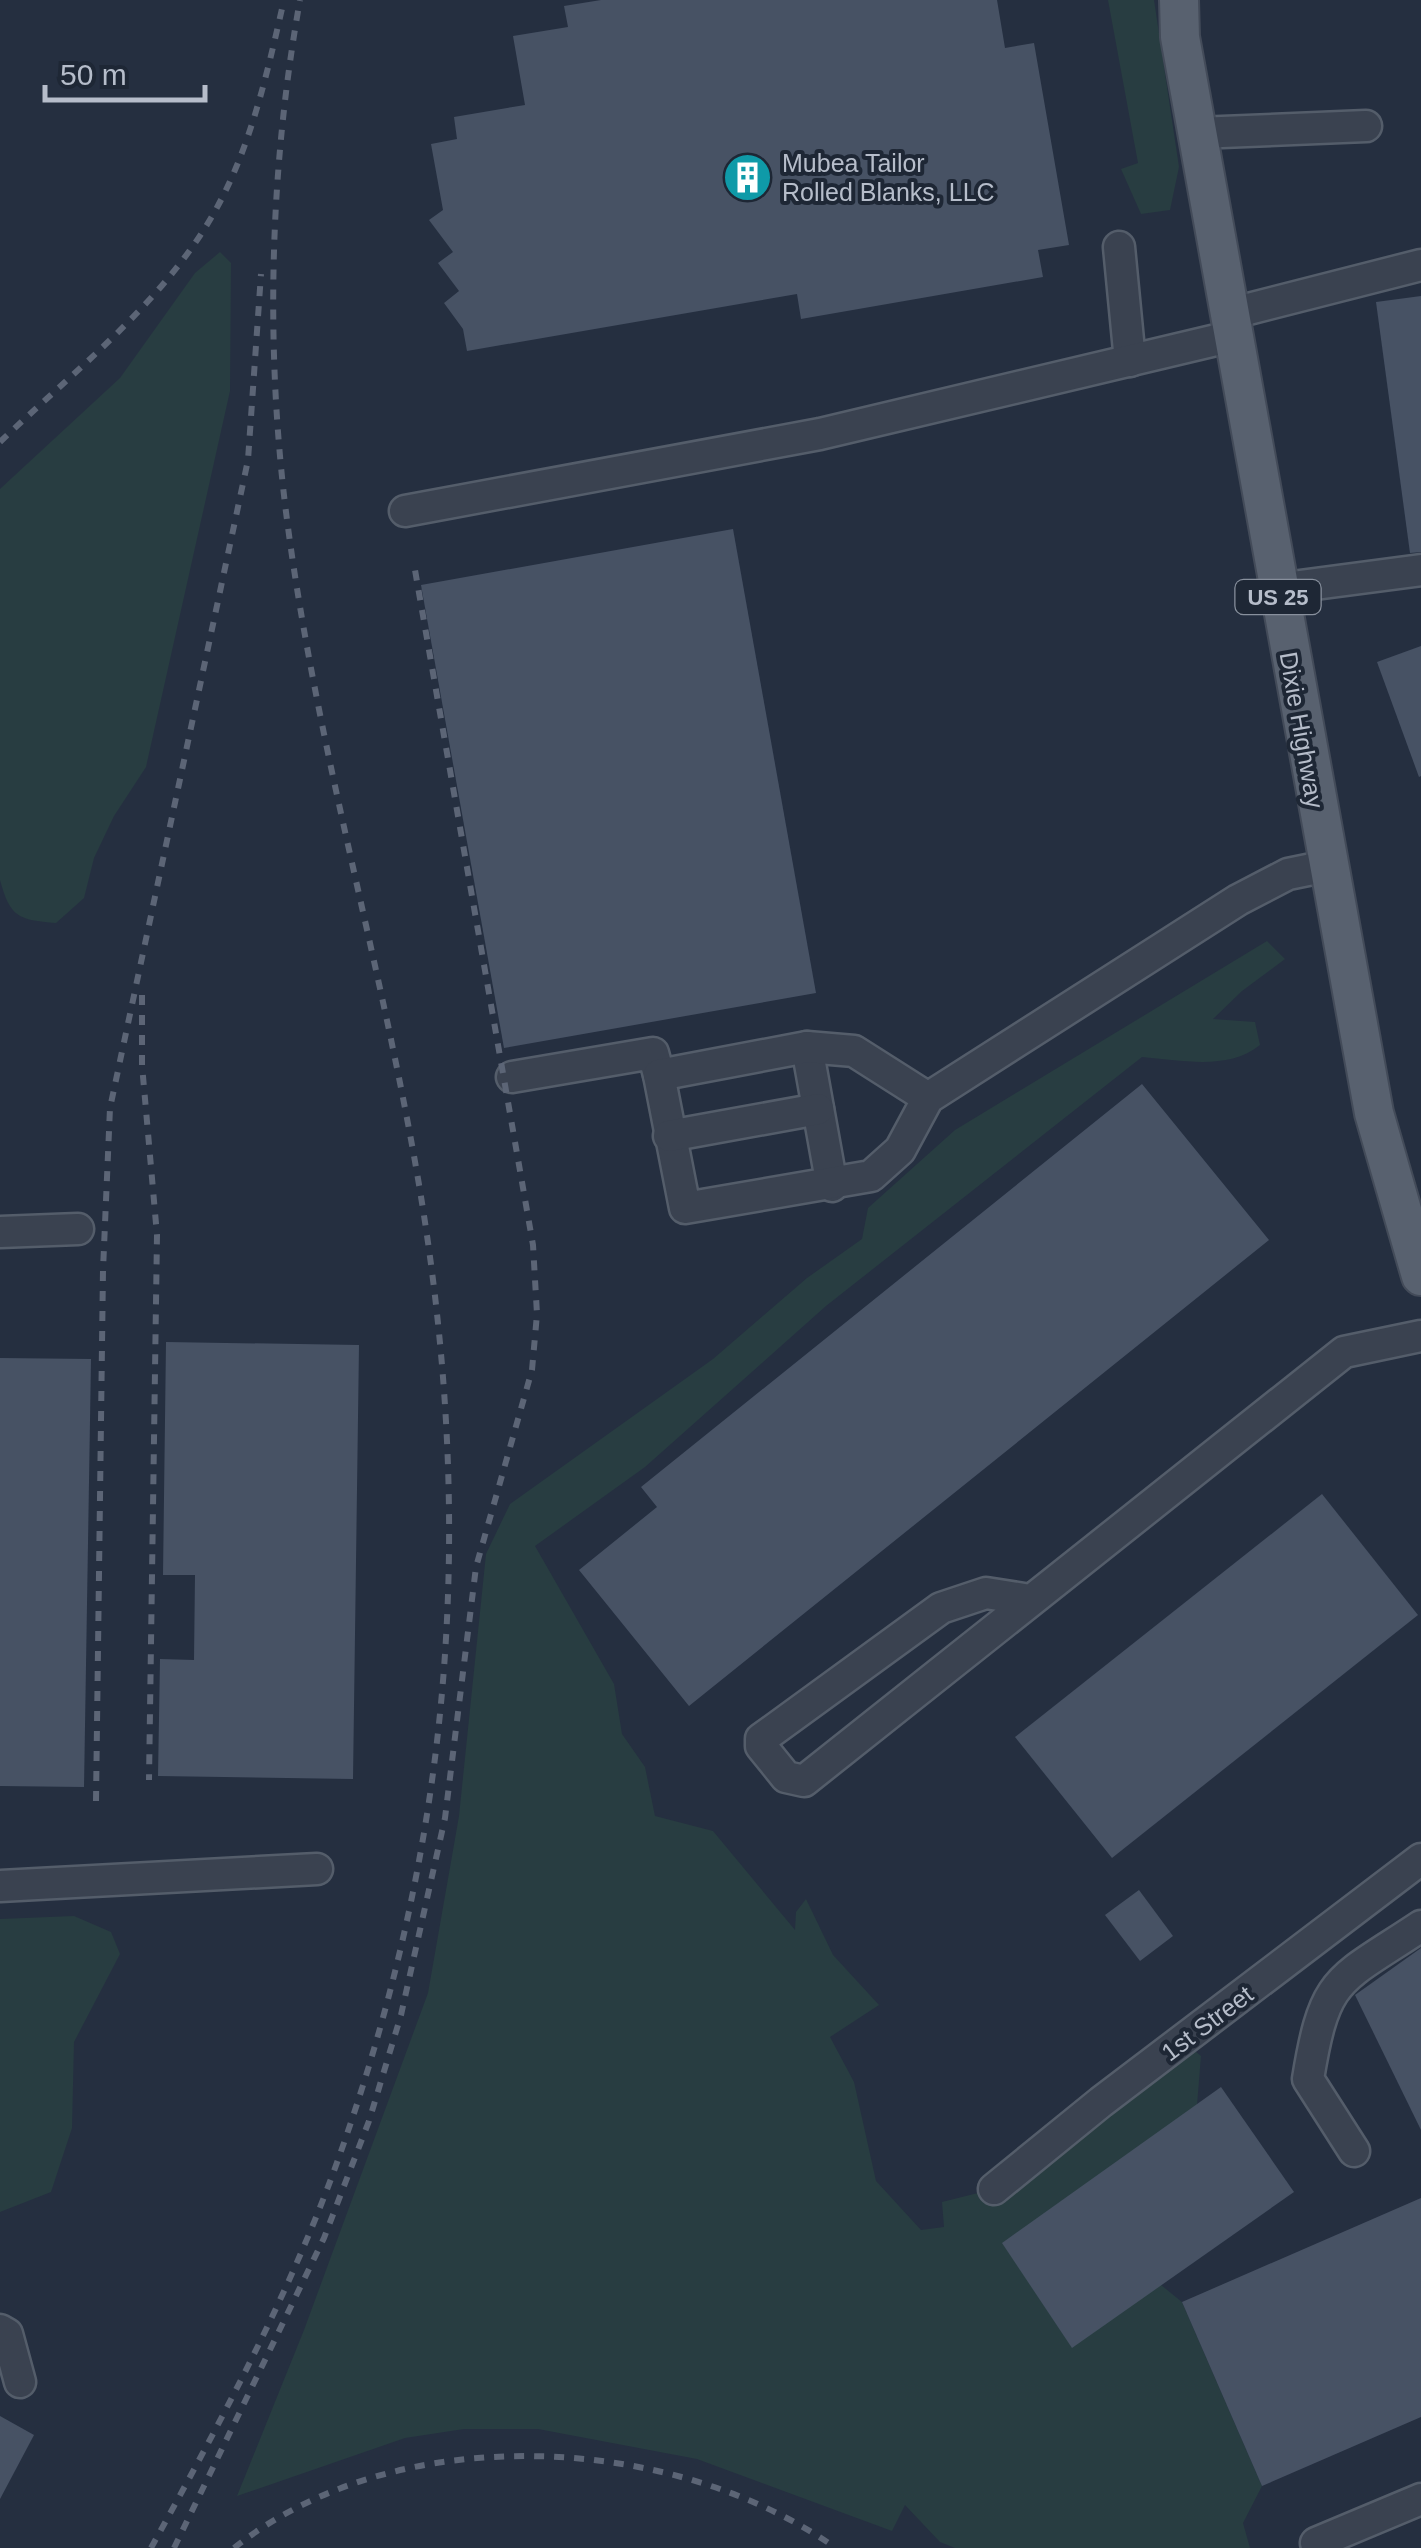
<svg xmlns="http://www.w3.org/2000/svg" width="1421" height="2548" viewBox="0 0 1421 2548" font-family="Arial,sans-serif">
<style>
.green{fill:#283d41}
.building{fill:#475264}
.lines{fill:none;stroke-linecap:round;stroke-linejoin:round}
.minor-casing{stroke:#545d6a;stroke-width:35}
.major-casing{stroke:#434b59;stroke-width:42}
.minor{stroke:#3a4250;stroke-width:30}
.major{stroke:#58616f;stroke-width:38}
.rail{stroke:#5c6576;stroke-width:6;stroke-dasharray:10 10;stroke-linecap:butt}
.labels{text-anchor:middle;stroke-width:8;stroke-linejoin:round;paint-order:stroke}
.shield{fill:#1e2735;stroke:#88909d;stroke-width:2.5}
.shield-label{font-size:22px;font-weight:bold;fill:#b6bdca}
.poi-label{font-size:25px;fill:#b6bdca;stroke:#1e2735;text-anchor:start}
.street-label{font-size:25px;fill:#b6bdca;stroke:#1e2735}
</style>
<rect width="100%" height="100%" fill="#252f40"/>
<g class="green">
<path d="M1108 0H1154L1179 167 1170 210 1141 214 1121 169 1138 163Z"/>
<path d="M220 252 231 263 230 391 146 767 114 816 94 858 84 898 56 923C18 920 10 917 0 880V489L120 378 195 273Z"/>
<path d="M1267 941 1285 959 1242 991 1213 1019 1255 1022 1260 1045C1228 1071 1181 1060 1142 1057L826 1306 645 1467 535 1546 614 1684 622 1734 645 1767 655 1816 713 1831 795 1930 796 1912 806 1899 833 1955 879 2005 830 2037 854 2082 876 2181 921 2230 944 2227 942 2202 994 2189 1183 2041 1201 2056 1197 2105 1161 2285 1182 2302 1262 2486 1243 2523 1250 2548H955L940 2542 905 2505 892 2531 697 2459 538 2429H464L405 2438 237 2496 304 2330 428 1993 459 1816 486 1554 510 1504 713 1359 807 1278 862 1239 868 1208 955 1130Z"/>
<path d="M74 1916 111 1932 120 1954 74 2042 72 2128 51 2192 0 2212V1919Z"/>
</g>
<g class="building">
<path d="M601 0H997L1005 48 1034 43 1069 245 1038 250 1043 277 801 319 797 294 467 351 463 329 444 303 459 291 438 263 453 252 429 220 443 210 431 144 457 139 454 117 525 105 513 36 568 27 564 6Z"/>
<path d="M1421 296V552L1410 553 1376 302Z"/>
<path d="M733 529 816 993 504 1048 421 585Z"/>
<path d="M1421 646V776L1419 777 1377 662Z"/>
<path d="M1142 1084 1269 1240 689 1706 579 1570 657 1507 641 1487Z"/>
<path d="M166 1342 359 1345 353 1779 158 1776 160 1659 194 1660 195 1575H163Z"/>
<path d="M0 1358 91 1359 84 1787 0 1786Z"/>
<path d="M1322 1494 1418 1615 1112 1858 1015 1737Z"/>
<path d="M1139 1890 1173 1936 1140 1961 1105 1915Z"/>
<path d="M1421 1948V2130L1355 1995Z"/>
<path d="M1221 2087 1294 2192 1072 2348 1002 2243Z"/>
<path d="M1421 2198V2417L1262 2486 1182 2302Z"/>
<path d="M0 2416 34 2435 0 2499Z"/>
</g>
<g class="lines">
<defs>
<g id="minor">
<path d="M1197 133 1366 126"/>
<path d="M1119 247 1130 361"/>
<path d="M1229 314 1421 265"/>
<path d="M405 511 820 434 1233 336"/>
<path d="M1277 589 1421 570"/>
<path d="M807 1047 832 1186"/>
<path d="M512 1077 653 1053 659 1075"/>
<path d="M928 1098 854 1051 807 1047 659 1075 685 1208 871 1176 900 1150 928 1098 1238 900 1288 874 1327 866"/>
<path d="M669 1136 818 1109"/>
<path d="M0 1232 78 1229"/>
<path d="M1030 1600 986 1593 941 1608 761 1739V1746L786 1777 804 1781 1344 1352 1421 1336"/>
<path d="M0 1886 317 1869"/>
<path d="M1354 2151 1308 2079C1325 1975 1337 1982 1421 1926"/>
<path d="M994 2189 1101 2102 1421 1859"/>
<path d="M0 2330 7 2334 20 2382"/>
<path d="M1316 2543 1421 2499"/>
</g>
<path id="major" d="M1179 0 1180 37 1374 1113 1421 1276"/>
</defs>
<use href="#minor" class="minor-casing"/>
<use href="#major" class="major-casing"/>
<use href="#minor" class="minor"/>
<use href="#major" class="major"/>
<g class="rail">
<path d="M0 442C72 373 160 305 211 218 250 152 267 74 284 0"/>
<path d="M142 995V1065L157 1235 149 1780"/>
<path d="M96 1801 103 1270 110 1108 248 460 261 274"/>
<path d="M151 2548C220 2423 291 2292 339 2157 459 1819 477 1496 412 1145 373 933 313 726 286 512 265 344 270 166 300 0"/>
<path d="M174 2548 324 2238 369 2121 401 2015 445 1818 476 1567 532 1370 537 1314 533 1245 415 570"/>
<path d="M234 2548C396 2419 671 2432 836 2548"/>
</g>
</g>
<defs>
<symbol id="building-disc" viewBox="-11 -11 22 22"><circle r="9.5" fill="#0f9aa8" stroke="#1e2735"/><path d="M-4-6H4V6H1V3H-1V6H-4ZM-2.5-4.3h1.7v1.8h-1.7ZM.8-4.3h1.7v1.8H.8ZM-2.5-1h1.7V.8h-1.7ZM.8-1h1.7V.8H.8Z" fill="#fff"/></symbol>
</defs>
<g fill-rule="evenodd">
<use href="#building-disc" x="720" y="150" width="55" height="55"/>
</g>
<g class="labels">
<rect class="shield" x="1235.5" y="580" width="85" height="34" rx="8"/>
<g class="shield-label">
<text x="1278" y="605">US 25</text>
</g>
<g class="poi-label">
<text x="782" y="172">Mubea Tailor<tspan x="782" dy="29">Rolled Blanks, LLC</tspan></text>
</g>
<g class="street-label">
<text transform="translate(1302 730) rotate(80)" y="9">Dixie Highway</text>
<text transform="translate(1207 2023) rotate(-37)" y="9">1st Street</text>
</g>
</g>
<path d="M45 85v15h160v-15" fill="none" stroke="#b6bdca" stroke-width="5"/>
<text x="60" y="85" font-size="30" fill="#b6bdca" stroke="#1e2735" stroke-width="8" paint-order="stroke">50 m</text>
</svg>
